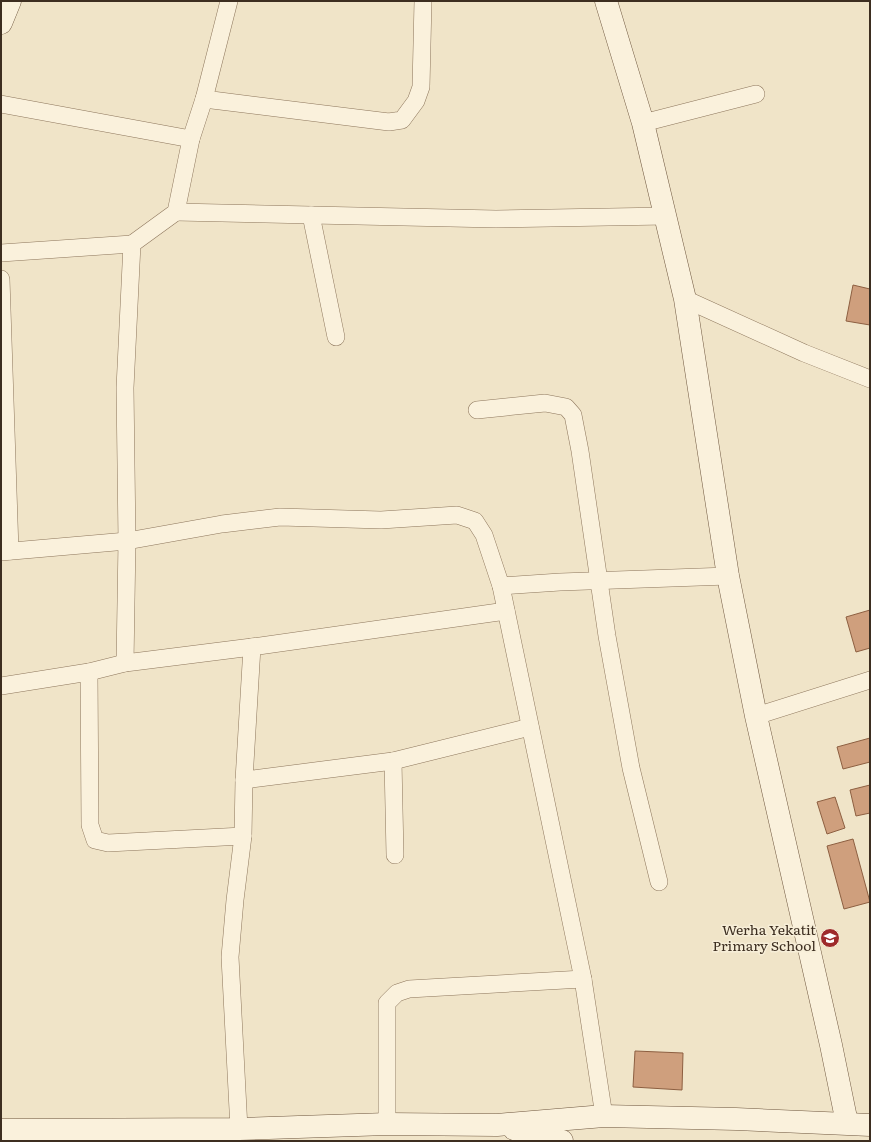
<svg xmlns="http://www.w3.org/2000/svg" width="871" height="1142" viewBox="0 0 871 1142" font-family="Literata,serif">
<style>
.building{fill:#cf9f7d;stroke:#8d5f41}
.lines{fill:none;stroke-linecap:round;stroke-linejoin:round}
.street-casing{stroke:#8d765c;stroke-width:18}
.secondary-casing{stroke:#6f573f;stroke-width:23}
.street{stroke:#faf1dc;stroke-width:17}
.secondary{stroke:#faf1dc;stroke-width:22}
.labels{text-anchor:middle;stroke-width:3;stroke-linejoin:round;paint-order:stroke}
.poi-label{font-size:14px;fill:#3d2e20;stroke:#f7eed8;text-anchor:end}
</style>
<rect width="100%" height="100%" fill="#f0e4c8"/>
<g class="building">
<path d="M853 285 870 289V325L846 321Z"/>
<path d="M870 610V648L856 652 846 617Z"/>
<path d="M870 738V762L843 769 837 747Z"/>
<path d="M870 785V813L856 816 850 790Z"/>
<path d="M835 797 845 828 827 834 817 802Z"/>
<path d="M853 839 870 902 844 909 827 846Z"/>
<path d="M635 1051 683 1053 682 1090 633 1087Z"/>
</g>
<g class="lines">
<defs>
<g id="street">
<path d="M229 1 204 99 389 122 402 120 416 101 421 87 423 1"/>
<path d="M1 104 191 139"/>
<path d="M643 123 756 94"/>
<path d="M176 212 496 219 666 216"/>
<path d="M311 215 336 337"/>
<path d="M1 253 132 244"/>
<path d="M1 279 10 551"/>
<path d="M685 299 804 353 870 379"/>
<path d="M477 410 545 403 566 407 573 415 580 451 607 636 631 768 659 882"/>
<path d="M1 552 127 541 222 524 280 517 381 520 457 515 475 521 484 535 501 586 583 979 604 1116"/>
<path d="M501 586 560 582 728 576"/>
<path d="M125 663 127 541 125 388 132 244 176 212 191 139 204 99"/>
<path d="M89 672 90 825 95 840 108 843 243 836"/>
<path d="M1 686 89 672 125 663 252 647 506 611"/>
<path d="M756 716 870 680"/>
<path d="M393 761 395 855"/>
<path d="M244 780 393 761 530 727"/>
<path d="M387 1124V1003L397 993 409 989 583 979"/>
<path d="M239 1129 230 957 235 900 243 836 244 780 252 647"/>
</g>
<g id="secondary">
<path d="M606 1 643 123 685 299 728 576 756 716 831 1045 847 1123"/>
<path d="M1 23 10 1"/>
<path d="M514 1129 562 1141"/>
<path d="M1 1130 239 1129 387 1124 497 1125 604 1116 736 1119 870 1125"/>
</g>
</defs>
<use href="#street" class="street-casing"/>
<use href="#secondary" class="secondary-casing"/>
<use href="#street" class="street"/>
<use href="#secondary" class="secondary"/>
</g>
<defs>
<symbol id="school-disc" viewBox="-11 -11 22 22"><circle r="9.5" fill="#9e2a2b" stroke="#f7eed8"/><path d="M0-5L7-2L0 1L-7-2ZM-4 1L0 2.5L4 1V4Q0 6-4 4Z" fill="#fff"/></symbol>
</defs>
<g fill-rule="evenodd">
<use href="#school-disc" x="819" y="927" width="22" height="22"/>
</g>
<g class="labels">
<g class="poi-label">
<text x="816" y="935">Werha Yekatit<tspan x="816" dy="16">Primary School</tspan></text>
</g>
</g>
<rect width="871" height="1142" fill="none" stroke="#3d2e20" stroke-width="4"/>
</svg>
